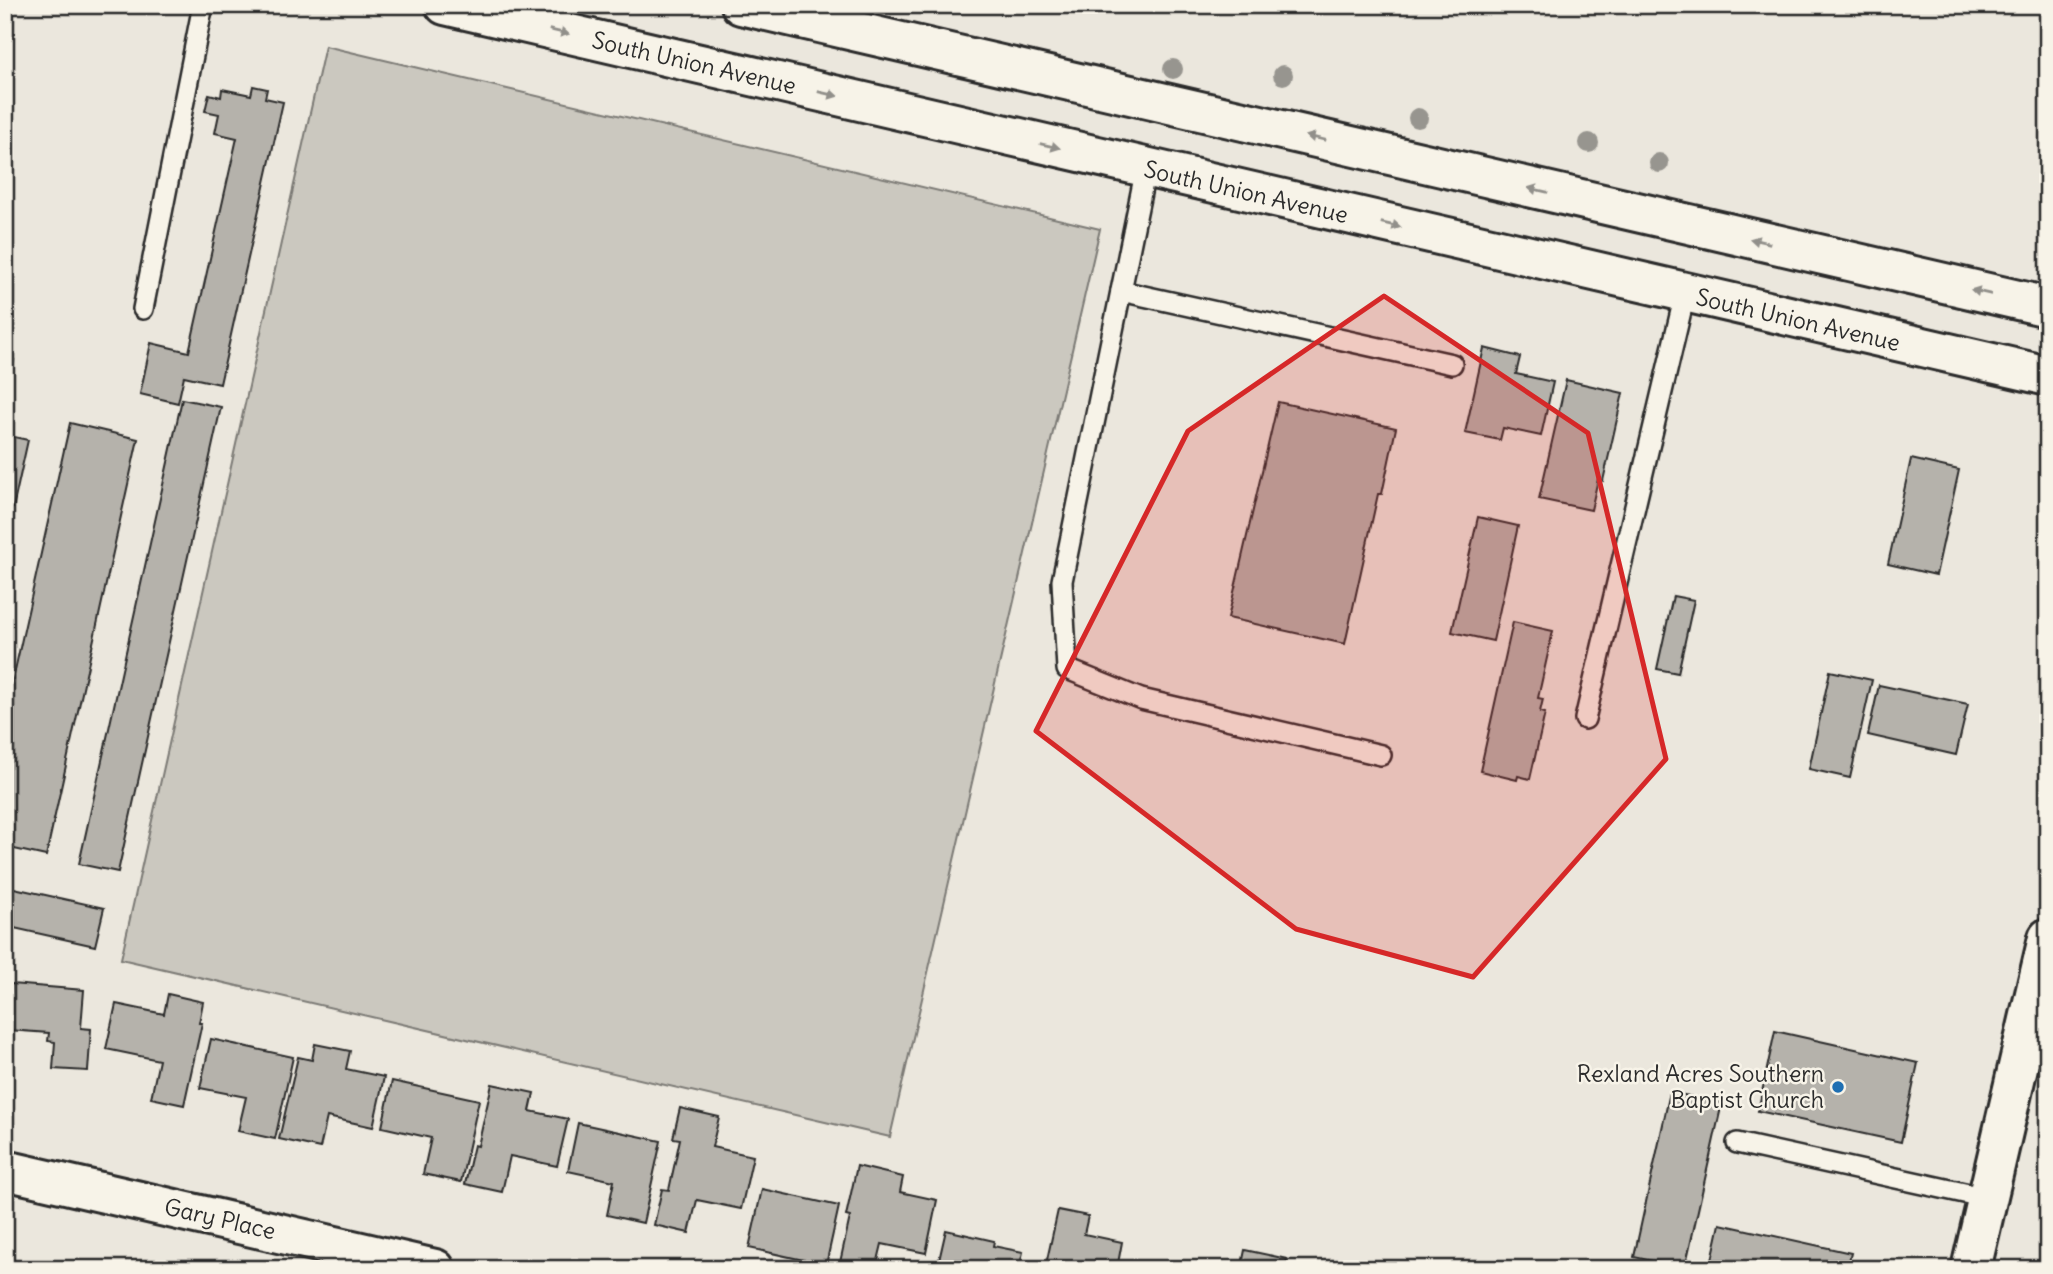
<svg xmlns="http://www.w3.org/2000/svg" width="2053" height="1274" viewBox="0 0 2053 1274" font-family="Delius,sans-serif">
<style>
.green{fill:#cbc8bf;stroke:#7b7a75;stroke-width:2}
.building{fill:#b5b2ab;stroke:#2b2b2b;stroke-width:2}
.lines{fill:none;stroke-linecap:round;stroke-linejoin:round}
.service-casing{stroke:#2b2b2b;stroke-width:24}
.minor-casing{stroke:#2b2b2b;stroke-width:44}
.tertiary-casing{stroke:#2b2b2b;stroke-width:44}
.primary-casing{stroke:#2b2b2b;stroke-width:44}
.service{stroke:#f7f3e8;stroke-width:19}
.minor{stroke:#f7f3e8;stroke-width:38}
.tertiary{stroke:#f7f3e8;stroke-width:38}
.primary{stroke:#f7f3e8;stroke-width:38}
.tree{fill:#97958f}
.oneway{fill:#918f8a}
.marked{fill:#d62828;fill-opacity:0.2;stroke:#d62828;stroke-width:5;stroke-linejoin:round}
.poi-dot{fill:#1f6fb2;stroke:#f7f3e8;stroke-width:2.5}
.labels{text-anchor:middle;stroke-width:5;stroke-linejoin:round;paint-order:stroke}
.street-label{font-size:23px;fill:#2b2b2b;stroke:#f7f3e8}
.poi-label{font-size:23px;fill:#2b2b2b;stroke:#f7f3e8;text-anchor:end}
</style>
<rect width="100%" height="100%" fill="#ebe7dd"/>
<filter id="ink" filterUnits="userSpaceOnUse"><feTurbulence type="fractalNoise" baseFrequency=".0143" numOctaves="2"/><feDisplacementMap in="SourceGraphic" scale="14" xChannelSelector="R" yChannelSelector="G"/><feConvolveMatrix kernelMatrix="1 2 1 2 8 2 1 2 1" color-interpolation-filters="sRGB"/></filter>
<g filter="url(#ink)">
<path class="green" d="M325 46 1100 229 890 1137 121 959Z"/>
<g class="building">
<path d="M253 86 267 89 265 98 283 102 220 384 184 376 178 403 140 394 151 343 189 352 237 138 215 133 219 114 205 111 209 94 221 97 222 89 251 95Z"/>
<path d="M1484 348 1520 357 1516 374 1553 382 1541 436 1503 428 1500 440 1465 433Z"/>
<path d="M5 358 14 360 6 397H5Z"/>
<path d="M1566 380 1623 393 1603 481 1598 479 1591 510 1539 499Z"/>
<path d="M182 399 221 407 118 872 79 864Z"/>
<path d="M1278 402 1396 428 1382 494H1378L1345 644 1228 618Z"/>
<path d="M70 423 138 439 46 856 5 847V715Z"/>
<path d="M5 435 28 440 13 508 5 506Z"/>
<path d="M1911 459 1959 470 1936 575 1888 564Z"/>
<path d="M1478 517 1518 526 1493 641 1452 632Z"/>
<path d="M1673 596 1694 600 1678 673 1657 669Z"/>
<path d="M1513 622 1553 631 1538 698 1543 699 1540 712 1545 713 1530 779 1518 776 1517 780 1480 771Z"/>
<path d="M1830 671 1872 680 1850 778 1809 769Z"/>
<path d="M1879 685 1968 704 1956 755 1868 735Z"/>
<path d="M5 886 104 908 95 946 5 926Z"/>
<path d="M11 984 84 990 81 1028 91 1029 88 1071 53 1069 55 1042 48 1041 49 1033 8 1030Z"/>
<path d="M168 994 203 1002 199 1023H202L184 1105 151 1098 159 1060 106 1049 116 1004 164 1014Z"/>
<path d="M1775 1031 1918 1063 1901 1142 1758 1111Z"/>
<path d="M211 1039 293 1057 275 1139 238 1131 246 1097 200 1088Z"/>
<path d="M315 1044 350 1051 346 1069 384 1077 373 1127 327 1117 320 1148 279 1139 298 1057 312 1060Z"/>
<path d="M392 1081 479 1100 461 1182 423 1174 431 1138 382 1127Z"/>
<path d="M492 1084 534 1093 530 1111 568 1119 557 1166 510 1156 502 1192 465 1184 474 1145 478 1146Z"/>
<path d="M1670 1092 1722 1103 1685 1268 1634 1257Z"/>
<path d="M680 1108 719 1117 712 1147 753 1156 741 1209 697 1200 689 1233 654 1225 662 1189 669 1190 680 1139 673 1138Z"/>
<path d="M578 1123 661 1141 643 1223 607 1215 614 1181 568 1171Z"/>
<path d="M857 1166 903 1177 900 1192 937 1200 926 1253 882 1244 876 1269 839 1267 850 1217 846 1216Z"/>
<path d="M762 1189 839 1206 826 1265 749 1248Z"/>
<path d="M1058 1210 1088 1216 1084 1234 1122 1242 1117 1269H1045Z"/>
<path d="M1720 1224 1851 1253 1847 1269H1710Z"/>
<path d="M946 1230 994 1241 993 1246 1023 1252 1019 1269H937Z"/>
<path d="M1245 1250 1287 1259 1285 1269H1241Z"/>
</g>
<g class="lines">
<defs>
<g id="service">
<path d="M1146 168 1062 581 1067 669 1141 699 1381 755"/>
<path d="M1121 291 1452 364"/>
<path d="M143 309 203 5"/>
<path d="M1585 719 1685 294"/>
<path d="M1737 1143 1987 1198"/>
</g>
<path id="minor" d="M5 1170 435 1269"/>
<path id="tertiary" d="M1971 1269 2048 938"/>
<g id="primary">
<path d="M445 5 2048 376"/>
<path d="M741 5 2048 307"/>
</g>
</defs>
<use href="#service" class="service-casing"/>
<use href="#minor" class="minor-casing"/>
<use href="#tertiary" class="tertiary-casing"/>
<use href="#primary" class="primary-casing"/>
<use href="#service" class="service"/>
<use href="#minor" class="minor"/>
<use href="#tertiary" class="tertiary"/>
<use href="#primary" class="primary"/>
</g>
<g class="tree">
<circle cx="1173" cy="69" r="10"/>
<circle cx="1283" cy="75" r="10"/>
<circle cx="1418" cy="118" r="10"/>
<circle cx="1589" cy="143" r="10"/>
<circle cx="1659" cy="163" r="10"/>
</g>
<defs><path id="oneway-solid" d="M-6-.8H1V-3.2L6.5 0L1 3.2V.8H-6Z" transform="scale(1.75)"/></defs>
<g class="oneway">
<use href="#oneway-solid" transform="translate(559 32) rotate(13)"/>
<use href="#oneway-solid" transform="translate(828 94) rotate(13)"/>
<use href="#oneway-solid" transform="translate(1316 138) rotate(-167)"/>
<use href="#oneway-solid" transform="translate(1050 146) rotate(13)"/>
<use href="#oneway-solid" transform="translate(1538 190) rotate(-167)"/>
<use href="#oneway-solid" transform="translate(1391 225) rotate(13)"/>
<use href="#oneway-solid" transform="translate(1760 241) rotate(-167)"/>
<use href="#oneway-solid" transform="translate(1981 292) rotate(-167)"/>
</g>
</g>
<path class="marked" d="M1384 296 1588 433 1666 759 1473 977 1296 929 1036 731 1188 431Z"/>
<circle class="poi-dot" cx="1838" cy="1087" r="7"/>
<g class="labels">
<g class="street-label">
<text transform="translate(694 63) rotate(13)" y="8">South Union Avenue</text>
<text transform="translate(1246 192) rotate(13)" y="8">South Union Avenue</text>
<text transform="translate(1798 320) rotate(13)" y="8">South Union Avenue</text>
<text transform="translate(220 1219) rotate(13)" y="8">Gary Place</text>
</g>
<g class="poi-label">
<text x="1824" y="1082">Rexland Acres Southern<tspan x="1824" dy="26">Baptist Church</tspan></text>
</g>
</g>
<rect width="2053" height="1274" fill="none" stroke="#f7f3e8" stroke-width="28"/>
<rect x="14" y="14" width="2025" height="1246" fill="none" stroke="#2b2b2b" stroke-width="2.5" filter="url(#ink)"/>
</svg>
